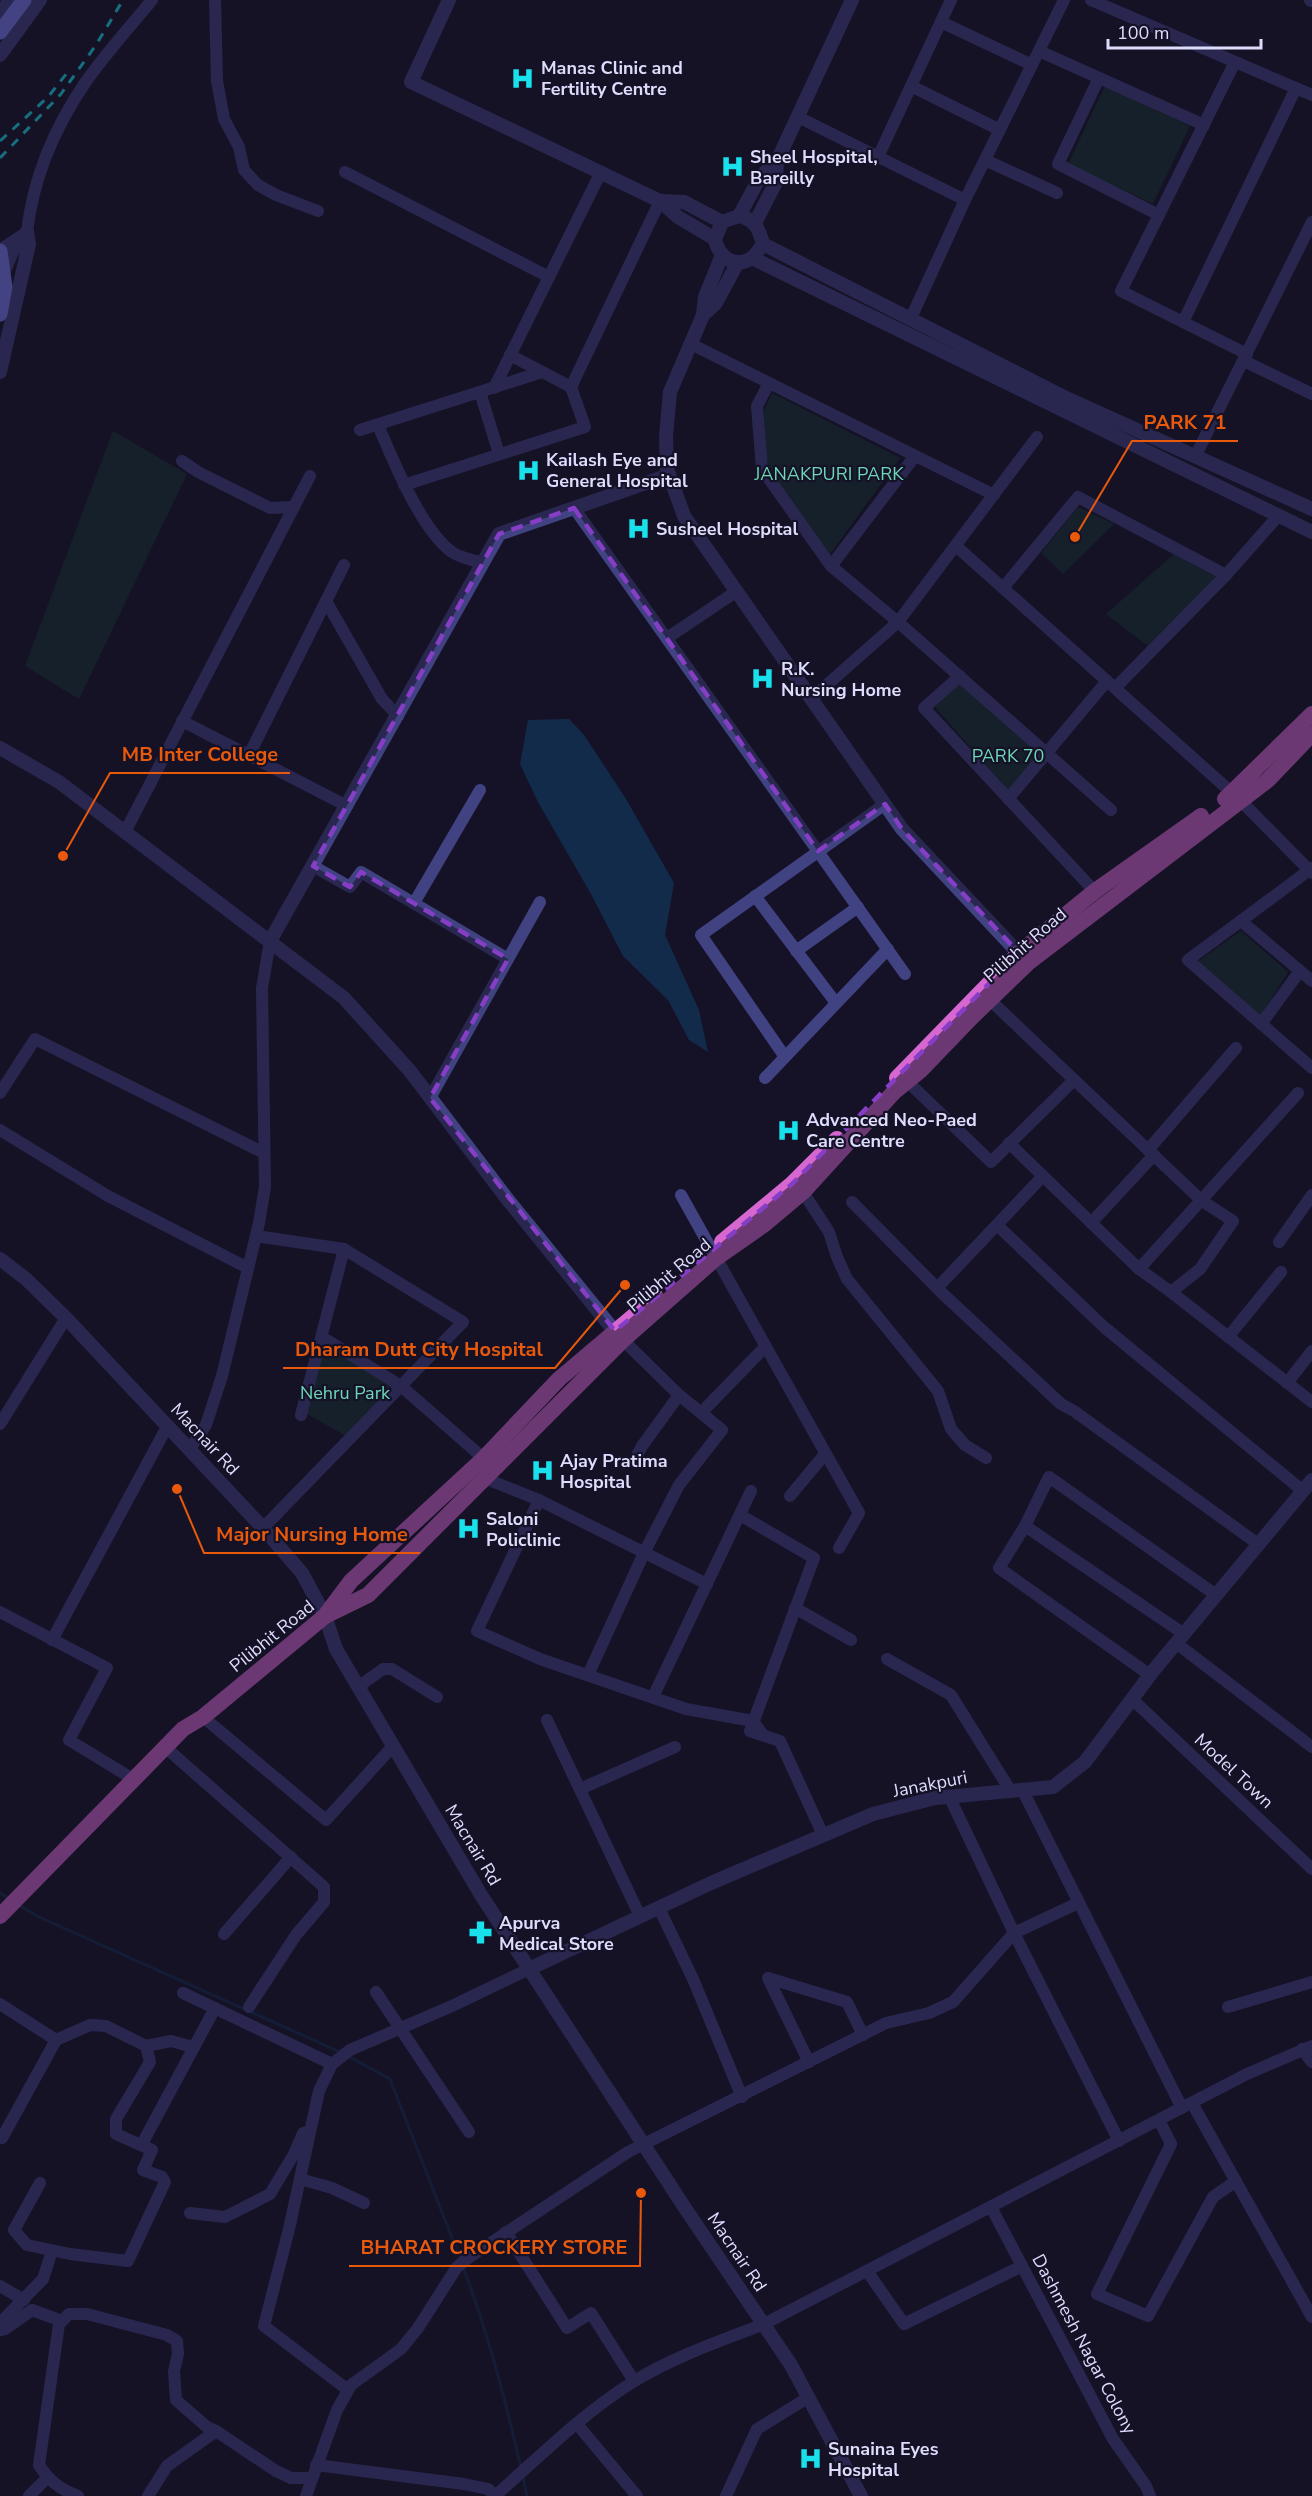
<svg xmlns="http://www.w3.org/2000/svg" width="1312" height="2496" viewBox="0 0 1312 2496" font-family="'Nunito Sans',sans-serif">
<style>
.green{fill:#16312f}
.water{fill:#132b4a}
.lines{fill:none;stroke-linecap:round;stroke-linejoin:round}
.stream{stroke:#132b4a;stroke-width:3}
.minor{stroke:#414282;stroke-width:12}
.tertiary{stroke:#414282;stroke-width:14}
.secondary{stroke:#7b7ef4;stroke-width:15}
.trunk{stroke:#d666d0;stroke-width:16}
.rail{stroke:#18e1eb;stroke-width:3;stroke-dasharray:9 8;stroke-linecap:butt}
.secondary-bridge{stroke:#7b7ef4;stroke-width:15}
.marked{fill:none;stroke:#853ec5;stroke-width:4.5;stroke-dasharray:12 8;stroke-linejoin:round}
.labels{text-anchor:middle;stroke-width:4.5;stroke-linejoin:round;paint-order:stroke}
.poi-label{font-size:18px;font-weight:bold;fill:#dedcfc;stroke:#151227;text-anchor:start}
.park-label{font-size:18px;fill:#6dd7b7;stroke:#151227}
.street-label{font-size:18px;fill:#dedcfc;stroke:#151227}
.leader{fill:none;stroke:#e8590c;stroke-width:2}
.callout-dot{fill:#e8590c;stroke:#151227;stroke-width:2}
.callout-label{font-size:20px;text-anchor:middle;font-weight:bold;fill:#e8590c;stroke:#151227;stroke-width:4.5;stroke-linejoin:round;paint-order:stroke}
</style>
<rect width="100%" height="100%" fill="#151227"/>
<g class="green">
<path d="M1105 86 1190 126 1153 204 1068 164Z"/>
<path d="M772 393 900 458 830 554 773 477 766 459 764 411Z"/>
<path d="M113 431 187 474 79 699 25 666Z"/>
<path d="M1078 507 1114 524 1063 574 1041 553Z"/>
<path d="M1174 554 1216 577 1148 646 1106 614Z"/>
<path d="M960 681 1041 755 1008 790 935 707Z"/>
<path d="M1241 931 1288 972 1259 1018 1197 962Z"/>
<path d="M325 1344 396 1387 346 1436 307 1414Z"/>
</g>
<path class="water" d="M569 719 584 735 626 799 674 883 665 935 699 1010 708 1052 689 1040 668 1000 623 956 591 894 538 802 520 764 528 720Z"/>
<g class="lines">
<g class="stream">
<path d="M0 1893 8 1898"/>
<path d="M19 1905 39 1917 340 2052"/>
<path d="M348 2056 390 2079 461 2261"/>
<path d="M463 2267C488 2333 505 2399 521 2468"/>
<path d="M523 2477 527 2496"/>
</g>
<g class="minor">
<path d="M215 0 217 81 224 119 239 147 244 170 258 185 276 195 318 211"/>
<path d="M1091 0 1312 95"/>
<path d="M941 22 1032 65"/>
<path d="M1039 51 1204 125"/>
<path d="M1235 62 1121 291 1247 354"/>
<path d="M1099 78 1058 164 1159 215"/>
<path d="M911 86 1000 130"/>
<path d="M798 117 965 200"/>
<path d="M878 157 951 0"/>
<path d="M985 160 1057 193"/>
<path d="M345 172 549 277"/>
<path d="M0 250 27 232C33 179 55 127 85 83 105 54 130 27 152 0"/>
<path d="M911 318 965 200 1064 0"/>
<path d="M1183 322 1296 88"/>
<path d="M691 344 994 495"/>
<path d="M510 355 571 387"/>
<path d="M1244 361 1312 394"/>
<path d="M769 383 757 406 762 469 831 566 898 622 1111 810"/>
<path d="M494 388 601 172"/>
<path d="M480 392 499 454"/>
<path d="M378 425C393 460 421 530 452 552 460 558 473 560 483 563"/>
<path d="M360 430 542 372"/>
<path d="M1195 457 1312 222"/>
<path d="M182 461 198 472 270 508 294 507"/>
<path d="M404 485 585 427 571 387 660 201"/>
<path d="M574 508 905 974"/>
<path d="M956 546 1240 800 1312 873"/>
<path d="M831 566 915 456"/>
<path d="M1003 588 1078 497 1226 575"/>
<path d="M326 601 382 699 398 716"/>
<path d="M667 638 737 591"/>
<path d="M960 676 924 708 1099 896"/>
<path d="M1115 688 1226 575 1279 515"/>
<path d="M812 698 898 622 1037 437"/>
<path d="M182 721 347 806"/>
<path d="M249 755 344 565"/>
<path d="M1008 799 1107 681"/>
<path d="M125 832 310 476"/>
<path d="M313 866 350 887 361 872 508 959"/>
<path d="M1312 868 1188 960 1312 1068"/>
<path d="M755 896 836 1003"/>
<path d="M414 903 480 790"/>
<path d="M1241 921 1312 981"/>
<path d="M796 951 858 907"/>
<path d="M990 1000 1202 1201 1233 1221 1200 1269 1171 1292 1139 1269 1009 1143"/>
<path d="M1261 1024 1300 971"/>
<path d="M785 1057 701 935 885 804"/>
<path d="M765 1078 888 949"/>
<path d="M907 1081 991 1162 1074 1080"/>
<path d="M0 1093 35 1039 264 1153"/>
<path d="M430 1098 540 902"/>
<path d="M0 1130 108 1196 248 1268"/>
<path d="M1148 1150 1236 1048"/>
<path d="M803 1192 829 1232 837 1257 847 1279 938 1391 951 1429 965 1445 986 1458"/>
<path d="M681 1195 859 1513 839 1548"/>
<path d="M852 1202 942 1293 1061 1404 1074 1411 1258 1544"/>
<path d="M1091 1223 1154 1155"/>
<path d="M997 1225 1104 1327 1303 1491"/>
<path d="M256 1236 344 1249 463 1322 263 1528"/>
<path d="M1279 1242 1312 1195"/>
<path d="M1139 1269 1298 1093"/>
<path d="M937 1288 1043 1176"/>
<path d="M1171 1292 1312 1402"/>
<path d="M322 1337 401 1386 490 1464"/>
<path d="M1228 1337 1281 1272"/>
<path d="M1287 1383 1312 1351"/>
<path d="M701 1413 765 1347"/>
<path d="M301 1415 344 1249"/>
<path d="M0 1424 66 1318"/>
<path d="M190 1449 206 1425 222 1376 259 1223 265 1187 262 988 270 941"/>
<path d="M634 1461 642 1446 679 1395"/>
<path d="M484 1478 539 1500 707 1584"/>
<path d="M790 1496 825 1454"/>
<path d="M539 1500 477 1631 540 1659 686 1709 753 1721 763 1735"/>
<path d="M740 1515 814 1558 750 1731 780 1741 823 1835"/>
<path d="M1025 1526 1184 1634"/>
<path d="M795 1608 851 1640"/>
<path d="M0 1612 107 1668 69 1740 133 1779"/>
<path d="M52 1640 168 1425"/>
<path d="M1176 1643 1312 1747"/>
<path d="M887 1659 951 1695 1010 1790"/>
<path d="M588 1675 644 1553 679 1485 722 1430 679 1395 623 1340"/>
<path d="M1150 1675 999 1568 1025 1526 1049 1477 1216 1595"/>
<path d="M358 1687 383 1669H392L437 1697"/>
<path d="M653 1697 751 1491"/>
<path d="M1132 1699 1312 1869"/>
<path d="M203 1717 326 1820 393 1746"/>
<path d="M547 1720 640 1916"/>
<path d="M165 1747 324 1887V1902L296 1935 249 2007"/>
<path d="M580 1789 675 1747"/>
<path d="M1022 1789 1182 2108"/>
<path d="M949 1796 1014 1933 1119 2141"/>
<path d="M659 1908 693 1979 742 2097"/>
<path d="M224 1934 291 1857"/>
<path d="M376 1992 469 2132"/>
<path d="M183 1993 332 2064"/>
<path d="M0 2004 56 2040 90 2025 106 2026 146 2046 171 2041 193 2047"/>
<path d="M1228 2007 1312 1982"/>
<path d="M1302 2049 1312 2062"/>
<path d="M809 2062 768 1978 847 2002 863 2035"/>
<path d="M1192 2103 1312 2317"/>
<path d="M1159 2120 1171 2144 1097 2294 1148 2316 1213 2197 1236 2181"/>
<path d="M0 2137 2 2138 56 2040"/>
<path d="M142 2144 215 2008"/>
<path d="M300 2179 332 2188 364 2203"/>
<path d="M40 2183 14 2230 27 2245 70 2254 128 2261 165 2182 162 2177 143 2170 152 2150 116 2134V2119L150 2062 146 2046"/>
<path d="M991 2207 1113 2439 1146 2486 1150 2496"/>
<path d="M190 2213 225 2217 270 2194 294 2154 303 2133 309 2132"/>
<path d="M506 2232 567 2328 591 2313 634 2381"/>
<path d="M867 2271 904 2324 1022 2266"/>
<path d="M0 2286 24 2300"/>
<path d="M0 2323 43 2279 52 2251"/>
<path d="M0 2330 5 2329 32 2310 62 2321"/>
<path d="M348 2390 264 2326 289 2229 319 2091 332 2064 350 2050 452 2006 529 1969"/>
<path d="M577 2424 637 2496"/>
<path d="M316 2465 464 2484 488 2489 495 2495"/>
<path d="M29 2496 47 2478"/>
<path d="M78 2496C60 2489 50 2482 39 2465L59 2324 69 2314H87L167 2335 177 2341 178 2354 174 2371 176 2400 207 2427 216 2431"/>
<path d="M148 2496 167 2466 216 2431 276 2471 291 2478H312"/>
<path d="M306 2496 337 2410 351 2385 401 2349 418 2328 457 2267 468 2258 628 2152 886 2023 929 2013 953 2002 1014 1933 1078 1903"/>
<path d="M495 2496C539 2457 583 2413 633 2382 673 2357 720 2341 764 2324L1247 2074 1312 2046"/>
<path d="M726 2496 757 2429 809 2397"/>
</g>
<g class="tertiary">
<path d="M449 0 411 82 660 201 678 217 715 239"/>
<path d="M1311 0H1312"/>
<path d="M0 14 10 0"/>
<path d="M0 55 40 0"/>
<path d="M660 201 684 202 722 222"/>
<path d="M739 216 760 177 777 161 852 0"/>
<path d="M739 216C755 219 759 229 763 244 759 249 756 256 750 259 733 269 718 255 715 239L722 222Z"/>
<path d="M755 223 776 182 777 161"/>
<path d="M763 244 1068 399 1312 509"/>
<path d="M722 255 705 297 703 315 670 392 666 436 667 469 684 516 902 829 1025 960"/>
<path d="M752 258 1312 532"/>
<path d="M2 275 12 252 27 232"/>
<path d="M703 315 716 303 738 262"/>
<path d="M0 372 29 244 27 232"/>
<path d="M0 748 59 782 344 998 410 1071 508 1200 621 1339"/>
<path d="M270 941 499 534 669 475"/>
<path d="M0 1259 26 1279 66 1318 263 1528 302 1573 325 1616 336 1649 481 1895 685 2208 791 2365 861 2496"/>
<path d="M529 1969 711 1883 873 1814 935 1798 1053 1787 1085 1762 1153 1671 1312 1480"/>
</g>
<path class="secondary" d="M0 32 24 0"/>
<g class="trunk">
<path d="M1225 799 1312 714"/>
<path d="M897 1078 1019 953 1095 891 1201 816"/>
<path d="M722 1242 792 1184 837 1139"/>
<path d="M327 1613 351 1581 484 1458 559 1379 656 1297"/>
<path d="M0 1916 183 1729 203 1717 325 1616 368 1595 623 1340 715 1259 765 1224 803 1192 894 1092 921 1070 972 1017 1028 963 1268 780 1312 734"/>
</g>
<g class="rail">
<path d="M0 141 48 97 67 73"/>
<path d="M0 158 61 94 96 45 123 0"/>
</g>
<path class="secondary-bridge" d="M0 251 5 287 0 314"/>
</g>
<path d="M0 0H1312V2496H0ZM574 508 818 851 885 804 902 829 1019 953 792 1184 615 1331 430 1098 508 959 361 872 350 887 313 866 499 534Z" fill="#151227" fill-opacity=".55" fill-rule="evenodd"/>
<path class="marked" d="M574 508 818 851 885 804 902 829 1019 953 792 1184 615 1331 430 1098 508 959 361 872 350 887 313 866 499 534Z"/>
<defs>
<symbol id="hospital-bare" viewBox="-9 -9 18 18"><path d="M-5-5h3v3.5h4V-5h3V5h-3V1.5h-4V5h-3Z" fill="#18e1eb" stroke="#151227" stroke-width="2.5" paint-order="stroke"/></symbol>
<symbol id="pharmacy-bare" viewBox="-9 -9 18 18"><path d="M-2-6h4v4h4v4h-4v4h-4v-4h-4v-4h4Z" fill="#18e1eb" stroke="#151227" stroke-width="2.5" paint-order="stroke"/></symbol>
</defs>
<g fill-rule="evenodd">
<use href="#hospital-bare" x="506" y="62" width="33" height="33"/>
<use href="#hospital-bare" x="716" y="150" width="33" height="33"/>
<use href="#hospital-bare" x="512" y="454" width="33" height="33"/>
<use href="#hospital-bare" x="622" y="512" width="33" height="33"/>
<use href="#hospital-bare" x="746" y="662" width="33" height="33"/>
<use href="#hospital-bare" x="772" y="1114" width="33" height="33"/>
<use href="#hospital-bare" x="526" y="1454" width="33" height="33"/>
<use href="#hospital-bare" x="452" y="1512" width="33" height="33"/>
<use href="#pharmacy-bare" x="464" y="1916" width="33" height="33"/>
<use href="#hospital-bare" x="794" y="2442" width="33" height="33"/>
</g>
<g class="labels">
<g class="poi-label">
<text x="541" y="74">Manas Clinic and<tspan x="541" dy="21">Fertility Centre</tspan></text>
<text x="750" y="163">Sheel Hospital,<tspan x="750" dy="21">Bareilly</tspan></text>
<text x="546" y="466">Kailash Eye and<tspan x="546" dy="21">General Hospital</tspan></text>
<text x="656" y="535">Susheel Hospital</text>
<text x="781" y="675">R.K.<tspan x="781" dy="21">Nursing Home</tspan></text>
<text x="806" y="1126">Advanced Neo-Paed<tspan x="806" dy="21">Care Centre</tspan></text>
<text x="560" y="1467">Ajay Pratima<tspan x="560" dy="21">Hospital</tspan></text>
<text x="486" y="1525">Saloni<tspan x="486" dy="21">Policlinic</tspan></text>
<text x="499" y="1929">Apurva<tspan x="499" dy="21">Medical Store</tspan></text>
<text x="828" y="2455">Sunaina Eyes<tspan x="828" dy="21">Hospital</tspan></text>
</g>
<g class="park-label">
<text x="829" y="480">JANAKPURI PARK</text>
<text x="1008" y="762">PARK 70</text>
<text x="345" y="1399">Nehru Park</text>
</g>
<g class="street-label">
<text transform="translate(1025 945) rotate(-41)" y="6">Pilibhit Road</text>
<text transform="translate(669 1275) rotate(-40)" y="6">Pilibhit Road</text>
<text transform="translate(205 1439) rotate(47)" y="6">Macnair Rd</text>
<text transform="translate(272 1636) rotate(-39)" y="6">Pilibhit Road</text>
<text transform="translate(1234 1771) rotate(43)" y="6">Model Town</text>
<text transform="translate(930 1784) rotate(-11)" y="6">Janakpuri</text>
<text transform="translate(473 1845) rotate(59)" y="6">Macnair Rd</text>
<text transform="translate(737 2252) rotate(56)" y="6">Macnair Rd</text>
<text transform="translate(1084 2344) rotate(62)" y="6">Dashmesh Nagar Colony</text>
</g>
</g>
<path class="leader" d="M1075 537L1132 441H1238M63 856L110 773H290M625 1285L555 1368H283M177 1489L204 1553H420M641 2193L640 2266H349"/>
<g class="callout-dot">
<circle cx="1075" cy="537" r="6"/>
<circle cx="63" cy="856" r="6"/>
<circle cx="625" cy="1285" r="6"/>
<circle cx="177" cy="1489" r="6"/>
<circle cx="641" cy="2193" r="6"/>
</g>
<g class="callout-label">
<text x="1185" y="429">PARK 71</text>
<text x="200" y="761">MB Inter College</text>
<text x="419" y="1356">Dharam Dutt City Hospital</text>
<text x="312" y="1541">Major Nursing Home</text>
<text x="494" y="2254">BHARAT CROCKERY STORE</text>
</g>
<path d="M1108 39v9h153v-9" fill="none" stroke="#dedcfc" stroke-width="3"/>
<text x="1117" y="39" font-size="18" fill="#dedcfc" stroke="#151227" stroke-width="4.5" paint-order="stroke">100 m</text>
</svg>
